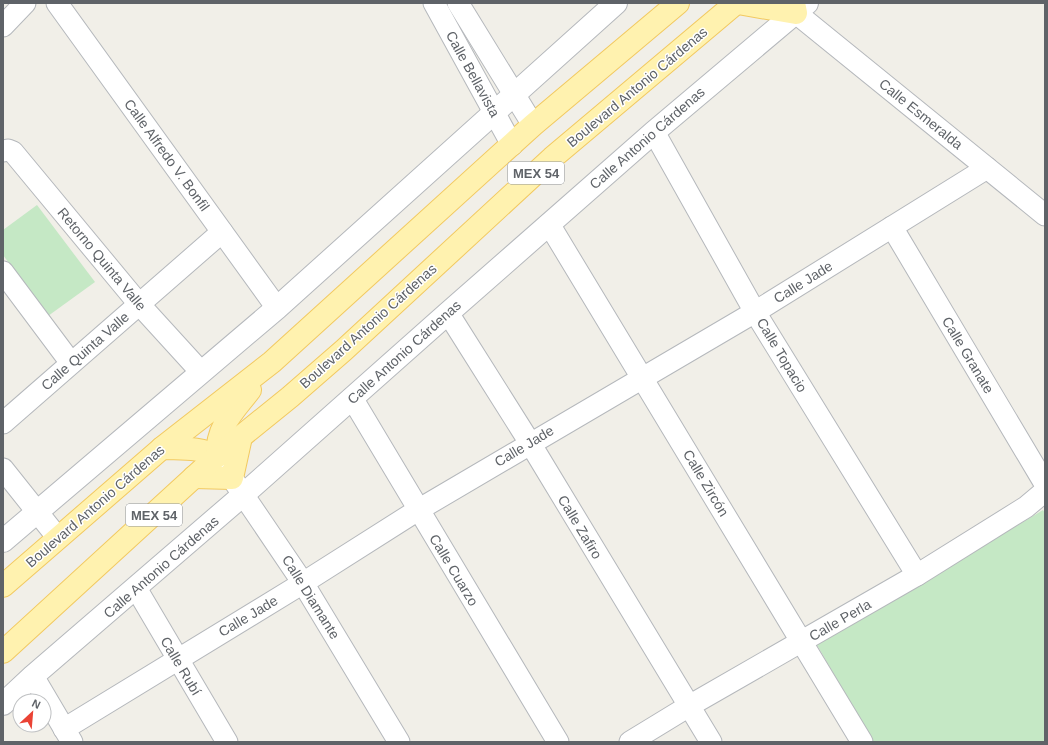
<svg xmlns="http://www.w3.org/2000/svg" width="1048" height="745" viewBox="0 0 1048 745" font-family="Helvetica,sans-serif">
<style>
.green{fill:#c5e8c5}
.lines{fill:none;stroke-linecap:round;stroke-linejoin:round}
.minor-casing{stroke:#b5b8bc;stroke-width:23}
.tertiary-casing{stroke:#b5b8bc;stroke-width:24}
.primary-casing{stroke:#f2c960;stroke-width:24}
.minor{stroke:#fff;stroke-width:21}
.tertiary{stroke:#fff;stroke-width:22}
.primary{stroke:#fff2af;stroke-width:22}
.labels{text-anchor:middle;stroke-width:3;stroke-linejoin:round;paint-order:stroke}
.shield{fill:#fff;stroke:#8f9295;stroke-width:1}
.shield-label{font-size:13px;font-weight:bold;fill:#5f6368}
.street-label{font-size:14px;fill:#5f6368;stroke:#fff}
</style>
<rect width="100%" height="100%" fill="#f1efe8"/>
<g class="green">
<path d="M37 205 95 282 48 316 3 255V230Z"/>
<path d="M1043 510 1045 513V742H873L817 645Z"/>
</g>
<g class="lines">
<defs>
<g id="minor">
<path d="M57 3 277 308"/>
<path d="M434 3 512 145"/>
<path d="M458 3 533 125"/>
<path d="M796 13 1045 215"/>
<path d="M3 26 25 3"/>
<path d="M654 132 755 312 917 575"/>
<path d="M3 151 8 150 13 152 139 304 201 372"/>
<path d="M549 224 862 742"/>
<path d="M892 227 1045 484"/>
<path d="M3 272 71 363"/>
<path d="M448 313 530 443 711 742"/>
<path d="M352 398 558 742"/>
<path d="M3 423 222 232"/>
<path d="M217 456 303 583 399 742"/>
<path d="M3 469 58 538"/>
<path d="M136 588 227 742"/>
<path d="M33 676 72 742"/>
<path d="M64 729 303 583 418 510 755 312 987 168"/>
<path d="M630 742 689 706 917 575 1026 507 1045 491"/>
</g>
<g id="tertiary">
<path d="M3 541 277 308 616 3"/>
<path d="M3 704 33 676 243 495 448 313 654 132 807 3"/>
</g>
<g id="primary">
<path d="M738 3 796 13 794 3"/>
<path d="M162 448C181 449 200 447 217 456"/>
<path d="M217 456C217 426 233 412 250 390"/>
<path d="M194 477 232 478 241 437"/>
<path d="M3 586 162 448 272 362 533 125 678 3"/>
<path d="M3 652 217 456 290 397 344 350 552 158 736 3"/>
</g>
</defs>
<use href="#minor" class="minor-casing"/>
<use href="#tertiary" class="tertiary-casing"/>
<use href="#primary" class="primary-casing"/>
<use href="#minor" class="minor"/>
<use href="#tertiary" class="tertiary"/>
<use href="#primary" class="primary"/>
</g>
<g class="labels">
<g class="shield">
<rect x="508" y="162" width="56" height="22" rx="3"/>
<rect x="126" y="504" width="56" height="22" rx="3"/>
</g>
<g class="shield-label">
<text x="536" y="178">MEX 54</text>
<text x="154" y="520">MEX 54</text>
</g>
<g class="street-label">
<text transform="translate(473 74) rotate(61)" y="5">Calle Bellavista</text>
<text transform="translate(637 87) rotate(-40)" y="5">Boulevard Antonio Cárdenas</text>
<text transform="translate(921 114) rotate(39)" y="5">Calle Esmeralda</text>
<text transform="translate(647 138) rotate(-41)" y="5">Calle Antonio Cárdenas</text>
<text transform="translate(167 155) rotate(54)" y="5">Calle Alfredo V. Bonfil</text>
<text transform="translate(102 259) rotate(50)" y="5">Retorno Quinta Valle</text>
<text transform="translate(803 282) rotate(-32)" y="5">Calle Jade</text>
<text transform="translate(368 326) rotate(-42)" y="5">Boulevard Antonio Cárdenas</text>
<text transform="translate(85 351) rotate(-41)" y="5">Calle Quinta Valle</text>
<text transform="translate(404 352) rotate(-42)" y="5">Calle Antonio Cárdenas</text>
<text transform="translate(782 355) rotate(59)" y="5">Calle Topacio</text>
<text transform="translate(968 355) rotate(59)" y="5">Calle Granate</text>
<text transform="translate(524 446) rotate(-31)" y="5">Calle Jade</text>
<text transform="translate(706 483) rotate(59)" y="5">Calle Zircón</text>
<text transform="translate(95 506) rotate(-41)" y="5">Boulevard Antonio Cárdenas</text>
<text transform="translate(580 527) rotate(59)" y="5">Calle Zafiro</text>
<text transform="translate(161 567) rotate(-41)" y="5">Calle Antonio Cárdenas</text>
<text transform="translate(454 570) rotate(59)" y="5">Calle Cuarzo</text>
<text transform="translate(311 597) rotate(58)" y="5">Calle Diamante</text>
<text transform="translate(248 616) rotate(-31)" y="5">Calle Jade</text>
<text transform="translate(840 620) rotate(-30)" y="5">Calle Perla</text>
<text transform="translate(181 666) rotate(59)" y="5">Calle Rubí</text>
</g>
</g>
<rect width="1048" height="745" fill="none" stroke="#5f6368" stroke-width="8"/>
<g transform="translate(32 713) rotate(26)"><circle r="19" fill="#ffffff" stroke="#bfc1c3"/>
<path d="M0-3L7 15L0 10L-7 15Z" fill="#ea4335"/>
<text y="-6" font-size="11" font-weight="bold" text-anchor="middle" fill="#5f6368">N</text>
</g>
</svg>
